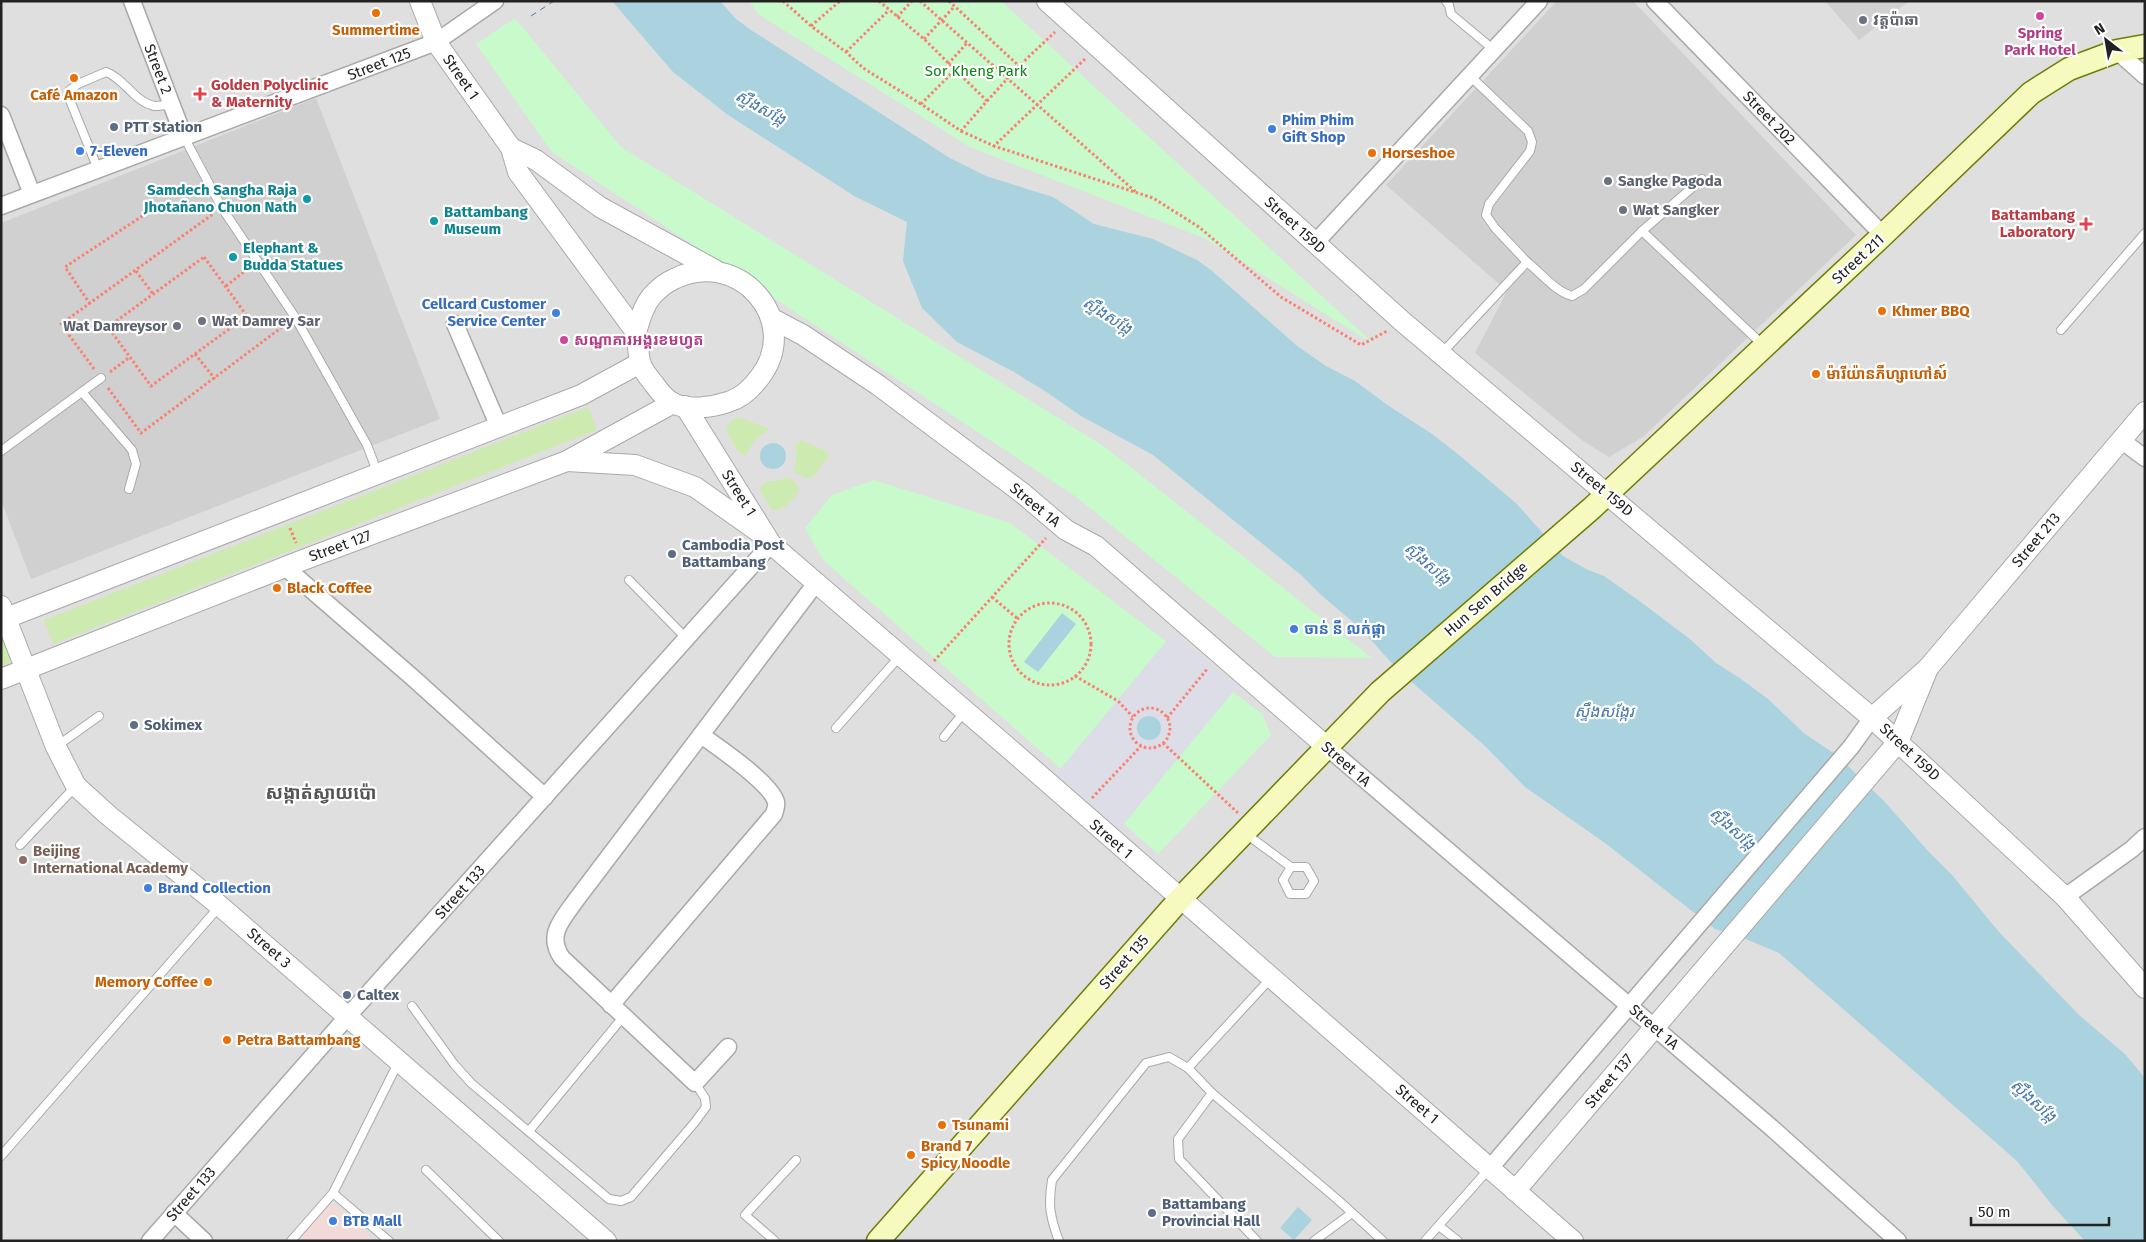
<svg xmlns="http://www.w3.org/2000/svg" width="2146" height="1242" viewBox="0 0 2146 1242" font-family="'Fira Sans','Noto Sans Khmer',sans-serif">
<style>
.residential{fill:#e0dfdf}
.commercial{fill:#f2dad9}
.religious{fill:#d0d0d0}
.grass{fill:#cdebb0}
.park{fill:#c8facc}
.plaza{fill:#dddde8}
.water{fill:#aad3df}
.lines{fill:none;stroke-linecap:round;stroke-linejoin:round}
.ferry{stroke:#4a7aab;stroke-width:1;stroke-dasharray:6 5;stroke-linecap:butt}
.service-casing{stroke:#a9a9a9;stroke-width:10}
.minor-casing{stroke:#a9a9a9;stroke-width:19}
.tertiary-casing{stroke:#a9a9a9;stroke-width:22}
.secondary-casing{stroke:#707d05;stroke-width:25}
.path{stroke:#fa8072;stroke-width:3;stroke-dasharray:2.5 2.5;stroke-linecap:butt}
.service{stroke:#fff;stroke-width:8}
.minor{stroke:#fff;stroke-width:16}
.tertiary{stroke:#fff;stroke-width:20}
.secondary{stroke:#f7fabf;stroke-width:22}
.food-dot{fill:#e8710a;stroke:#fff;stroke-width:2}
.hotel-dot{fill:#d1479c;stroke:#fff;stroke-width:2}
.worship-dot{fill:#6b7280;stroke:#fff;stroke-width:2}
.health-dot{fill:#e0444e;stroke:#fff;stroke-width:2}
.service-dot{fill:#5c6f8a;stroke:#fff;stroke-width:2}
.shop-dot{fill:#3f7fe0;stroke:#fff;stroke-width:2}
.culture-dot{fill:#0f9aa8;stroke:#fff;stroke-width:2}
.education-dot{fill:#8d6e63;stroke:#fff;stroke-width:2}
.labels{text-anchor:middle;stroke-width:4.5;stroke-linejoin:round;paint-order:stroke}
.worship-label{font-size:15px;font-weight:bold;fill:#5b616d;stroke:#fff;text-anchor:start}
.food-label{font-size:15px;font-weight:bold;fill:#c56008;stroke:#fff;text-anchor:start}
.hotel-label{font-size:15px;font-weight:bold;fill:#b23c85;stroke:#fff}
.street-label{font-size:15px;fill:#222;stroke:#fff}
.park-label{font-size:15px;fill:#0c8416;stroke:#fff}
.health-label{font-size:15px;font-weight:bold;fill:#be3a42;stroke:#fff;text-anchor:start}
.shop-label{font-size:15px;font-weight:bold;fill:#366cbe;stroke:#fff;text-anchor:start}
.service-label{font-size:15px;font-weight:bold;fill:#4e5e75;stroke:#fff;text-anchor:start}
.culture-label{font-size:15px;font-weight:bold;fill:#0d838f;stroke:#fff;text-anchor:start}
.education-label{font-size:15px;font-weight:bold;fill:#785e54;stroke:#fff;text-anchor:start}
.water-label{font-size:16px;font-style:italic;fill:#4a7aab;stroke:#fff}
.quarter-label{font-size:18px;font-weight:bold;fill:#555;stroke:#fff}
</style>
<rect width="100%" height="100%" fill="#f2efe9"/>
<rect class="residential" x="1" y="1" width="2144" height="1240"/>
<path class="commercial" d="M331 1202 375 1241H296Z"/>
<g class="religious">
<path d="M1557 1H1633L1856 235 1644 436 1609 457 1583 441 1475 353 1507 291 1386 185Z"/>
<path d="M1825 1H1909L1859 40Z"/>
<path d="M316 98 440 419 31 579 1 500V223Z"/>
</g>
<g class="grass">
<path d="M588 407 597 430 53 644 44 620Z"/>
<path d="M738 417 770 429 754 441 745 456C735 452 731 439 726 429L732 420Z"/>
<path d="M802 440 828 452 829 456 813 477 808 479 794 472 797 453 795 445Z"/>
<path d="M788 477 796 483 799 491C792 500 785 511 772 510L759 488 767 481H777Z"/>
<path d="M5 636 15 661 1 666V637Z"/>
</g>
<g class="park">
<path d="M749 1H1001L1375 345 1204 238 970 147 758 14Z"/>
<path d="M515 18 621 147 1105 447 1372 658 1275 657 1075 496 552 152 476 44Z"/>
<path d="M874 480 1010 523 1262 714 1271 735 1158 854 823 560 805 528 832 495Z"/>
</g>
<path class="plaza" d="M1173 633 1238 686 1118 831 1053 778Z"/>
<g class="water">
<path d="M612 1H720L736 19 751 30 950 158 986 176 1053 197 1094 224 1153 239 1197 260 1211 270 1296 345 1326 366 1355 381 1389 406 1432 434 1459 455 1517 504 1563 556 1588 570 1604 576 1645 605 1691 640 1716 663 1741 679 1768 699 1805 734 1832 752 1851 747 1846 764 1885 802 1928 851 1952 875 1999 932 2080 1016 2125 1054 2145 1078V1241H2085L2052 1205 2017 1161 1779 953 1741 937 1715 929 1605 843 1525 787 1485 746 1398 670 1360 628 1321 595 1301 575 1153 455 1081 416 1048 393 1014 372 957 342 922 308 903 261 907 222 854 196 728 115 673 72Z"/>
<circle cx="773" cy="456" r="13"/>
<path d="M1062 613 1076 624 1038 672 1024 662Z"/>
<circle cx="1149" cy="728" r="12"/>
<path d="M1298 1207 1312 1220 1294 1240 1280 1228Z"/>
</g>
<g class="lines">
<path class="ferry" d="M531 16 554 1"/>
<defs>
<g id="service">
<path d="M1446 1 1449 5 1451 14 1494 50"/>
<path d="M1470 76 1528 131 1532 142 1530 151 1489 204 1486 215 1495 228 1527 262"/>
<path d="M184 137 222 208 295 317 367 445 378 474"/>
<path d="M98 169 69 98 70 90 78 84 106 72C124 78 135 103 155 106 160 106 166 105 171 104"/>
<path d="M1642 231 1763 345"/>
<path d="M2061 330 2145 233"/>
<path d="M1442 353 1527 262C1541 273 1555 291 1572 296L1584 289 1642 231 1702 179"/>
<path d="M82 392 132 450 136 464 129 489"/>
<path d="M1 451 101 378"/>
<path d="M629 580 687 639"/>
<path d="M836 728 900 656"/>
<path d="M944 737 965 711"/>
<path d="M57 746 99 716"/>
<path d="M1246 834 1291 867H1306L1314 881 1306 894H1290L1283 880 1291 867"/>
<path d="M20 845 75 787"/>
<path d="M412 1006 454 1064 471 1083 609 1199 621 1201 631 1197 695 1122 706 1107 705 1098 695 1083"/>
<path d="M1188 1068 1271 978"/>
<path d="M1212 1093 1178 1139 1179 1159 1257 1241"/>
<path d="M529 1131 623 1017"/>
<path d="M1 1156 219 907"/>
<path d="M426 1170 499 1241"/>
<path d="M333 1193 389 1241"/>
<path d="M1439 1226 1458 1241"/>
<path d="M291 1241 333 1193 398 1063"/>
<path d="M775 1241 745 1215 796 1160"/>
<path d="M1059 1241C1050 1217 1048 1205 1052 1180L1146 1063 1169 1057 1188 1068 1212 1093 1338 1200 1383 1241"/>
<path d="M1314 1241 1352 1213"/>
<path d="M1425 1241 1488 1170"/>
</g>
<g id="minor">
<path d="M132 1 184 137"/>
<path d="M1655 1 1883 235"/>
<path d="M2117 51 2145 76"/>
<path d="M1 115 32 194"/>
<path d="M1 206 436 42 495 1"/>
<path d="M1315 243 1539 1"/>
<path d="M455 324 499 427"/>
<path d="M2121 440 2145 458"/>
<path d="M285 567 412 677 545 797"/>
<path d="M1327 747 1773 1129 1898 1241"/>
<path d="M2065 897 2132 849 2145 837"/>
<path d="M611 1005 774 814C775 810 777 806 776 802 770 782 719 748 701 735"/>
<path d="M728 1047 695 1083 562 958C546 935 562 920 576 900L816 583"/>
<path d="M1490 1168 1851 747 1872 718"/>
<path d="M174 1213 204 1241"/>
<path d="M150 1241 348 1016 771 544"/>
</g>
<g id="tertiary">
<path d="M420 1 436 42 511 148 518 172 636 332C638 341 638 352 640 362 642 369 649 378 654 384 659 391 665 399 673 403 687 411 713 407 728 402 742 398 752 388 760 377 803 320 738 247 674 279 663 284 650 295 645 307 641 314 639 324 636 332"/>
<path d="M1047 1 1403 322 1872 718 2065 897 2145 988"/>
<path d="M511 148 536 160 600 207 715 270"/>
<path d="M771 318 803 335 878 385 1021 492 1066 530 1096 546 1327 747"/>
<path d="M685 406 771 544 1012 751 1573 1241"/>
<path d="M567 461 635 465 695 487 759 532"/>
<path d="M1 606 56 747 76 786 108 815 220 906 606 1241"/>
<path d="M1 620 581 395 640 363"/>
<path d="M1 679 303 560 567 461 673 403"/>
<path d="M1872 718 1928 668 2145 412"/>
<path d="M1515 1191 1898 742 1928 668"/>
</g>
<path id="secondary" d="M878 1241 1180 899 1380 692 1592 508 1883 235 2031 93 2069 69 2117 51 2145 46"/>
</defs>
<use href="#service" class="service-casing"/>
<use href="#minor" class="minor-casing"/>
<use href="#tertiary" class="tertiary-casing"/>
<use href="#secondary" class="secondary-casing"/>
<g class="path">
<path d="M783 1 811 26 846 52 863 68 921 104"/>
<path d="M879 1 924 39 987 101 961 131 921 104 954 71"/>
<path d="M920 1 1137 193"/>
<path d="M949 1 1019 66"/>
<path d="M897 17 912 1"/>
<path d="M811 26 840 1"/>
<path d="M924 39 954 7"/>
<path d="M846 52 889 10"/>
<path d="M1085 59 994 146 1153 198 1199 227 1281 297 1361 345 1387 331"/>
<path d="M948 64 967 43"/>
<path d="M987 101 1019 66 1055 32"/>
<path d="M961 131 994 146"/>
<path d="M204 257 247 316 151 386 108 327Z"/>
<path d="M136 271 153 294"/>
<path d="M226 286 249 268"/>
<path d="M90 304 65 267 150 211"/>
<path d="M195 354 215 379"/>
<path d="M94 369 61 324 213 214"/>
<path d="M110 372 130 357"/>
<path d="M108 388 141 433 286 324"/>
<path d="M290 528 296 543"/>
<path d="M992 597 1018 619"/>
<circle cx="1050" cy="644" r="41"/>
<path d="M934 661 1046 538"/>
<path d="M1075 676 1118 701 1133 717"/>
<circle cx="1150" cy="728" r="20"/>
<path d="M1167 718 1208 668"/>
<path d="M1163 743 1238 813"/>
<path d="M1092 798 1141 746"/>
</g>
<use href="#service" class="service"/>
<use href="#minor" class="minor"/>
<use href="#tertiary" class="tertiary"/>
<use href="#secondary" class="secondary"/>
</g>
<g class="food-dot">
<circle cx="376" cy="13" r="5"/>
<circle cx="74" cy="78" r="5"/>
<circle cx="1372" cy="153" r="5"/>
<circle cx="1882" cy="311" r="5"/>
<circle cx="1816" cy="374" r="5"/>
<circle cx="277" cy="588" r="5"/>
<circle cx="208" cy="982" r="5"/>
<circle cx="227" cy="1040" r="5"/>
<circle cx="942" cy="1125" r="5"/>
<circle cx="911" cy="1155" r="5"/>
</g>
<g class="hotel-dot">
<circle cx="2040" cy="16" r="5"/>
<circle cx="564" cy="340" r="5"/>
</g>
<g class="worship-dot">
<circle cx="1863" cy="20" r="5"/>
<circle cx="1608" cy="181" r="5"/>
<circle cx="1623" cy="210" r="5"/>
<circle cx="202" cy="321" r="5"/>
<circle cx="177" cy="326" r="5"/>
</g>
<g class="health-dot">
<path d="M197.5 86.5h5v5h5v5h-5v5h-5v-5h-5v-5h5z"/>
<path d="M2083.5 216.5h5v5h5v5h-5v5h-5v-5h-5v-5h5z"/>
</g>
<g class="service-dot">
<circle cx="114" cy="127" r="5"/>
<circle cx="672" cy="554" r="5"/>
<circle cx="134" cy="725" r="5"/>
<circle cx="347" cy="995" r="5"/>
<circle cx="1152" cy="1213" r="5"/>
</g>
<g class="shop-dot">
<circle cx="1272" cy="129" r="5"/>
<circle cx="80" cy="151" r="5"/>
<circle cx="556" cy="313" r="5"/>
<circle cx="1294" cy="629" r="5"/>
<circle cx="148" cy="888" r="5"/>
<circle cx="333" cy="1221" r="5"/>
</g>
<g class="culture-dot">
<circle cx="307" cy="199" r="5"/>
<circle cx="434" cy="221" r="5"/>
<circle cx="233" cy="257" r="5"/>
</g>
<circle class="education-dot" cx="23" cy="860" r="5"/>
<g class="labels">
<g class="worship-label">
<text x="1873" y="25">វត្តប៉ាឆា</text>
<text x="1618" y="186">Sangke Pagoda</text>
<text x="1633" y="215">Wat Sangker</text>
<text x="212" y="326">Wat Damrey Sar</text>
<text x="167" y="331" text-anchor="end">Wat Damreysor</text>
</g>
<g class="food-label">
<text x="376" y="35" text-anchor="middle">Summertime</text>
<text x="74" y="100" text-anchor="middle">Café Amazon</text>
<text x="1382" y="158">Horseshoe</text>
<text x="1892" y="316">Khmer BBQ</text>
<text x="1826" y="379">ម៉ារីយ៉ានភីហ្សាហៅស៍</text>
<text x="287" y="593">Black Coffee</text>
<text x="198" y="987" text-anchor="end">Memory Coffee</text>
<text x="237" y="1045">Petra Battambang</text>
<text x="952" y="1130">Tsunami</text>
<text x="921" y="1151">Brand 7<tspan x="921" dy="17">Spicy Noodle</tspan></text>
</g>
<g class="hotel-label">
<text x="2040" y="38">Spring<tspan x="2040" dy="17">Park Hotel</tspan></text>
<text x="574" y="345" text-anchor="start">សណ្ឋាគារអង្គរខមហ្វត</text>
</g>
<g class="street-label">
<text transform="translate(379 64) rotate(-21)" y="5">Street 125</text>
<text transform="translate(158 69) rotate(69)" y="5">Street 2</text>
<text transform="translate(461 77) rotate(55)" y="5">Street 1</text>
<text transform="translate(1769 118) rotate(46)" y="5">Street 202</text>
<text transform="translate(1295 225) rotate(42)" y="5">Street 159D</text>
<text transform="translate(1858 259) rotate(-43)" y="5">Street 211</text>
<text transform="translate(1602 489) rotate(40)" y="5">Street 159D</text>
<text transform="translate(739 493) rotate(58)" y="5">Street 1</text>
<text transform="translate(1035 505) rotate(39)" y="5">Street 1A</text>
<text transform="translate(2036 540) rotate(-50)" y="5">Street 213</text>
<text transform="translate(340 546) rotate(-20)" y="5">Street 127</text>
<text transform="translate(1486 599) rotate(-41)" y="5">Hun Sen Bridge</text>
<text transform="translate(1910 752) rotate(43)" y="5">Street 159D</text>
<text transform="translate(1346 764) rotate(41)" y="5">Street 1A</text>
<text transform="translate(1111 839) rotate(41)" y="5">Street 1</text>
<text transform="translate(460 892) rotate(-48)" y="5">Street 133</text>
<text transform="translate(269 948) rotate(41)" y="5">Street 3</text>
<text transform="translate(1124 962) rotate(-49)" y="5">Street 135</text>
<text transform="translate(1654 1027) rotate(41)" y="5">Street 1A</text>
<text transform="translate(1609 1081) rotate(-50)" y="5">Street 137</text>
<text transform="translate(1417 1104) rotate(41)" y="5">Street 1</text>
<text transform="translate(191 1194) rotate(-49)" y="5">Street 133</text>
</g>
<g class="park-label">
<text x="976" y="76">Sor Kheng Park</text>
</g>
<g class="health-label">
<text x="211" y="90">Golden Polyclinic<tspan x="211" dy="17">&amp; Maternity</tspan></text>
<text x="2075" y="220" text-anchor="end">Battambang<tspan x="2075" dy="17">Laboratory</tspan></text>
</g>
<g class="shop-label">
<text x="1282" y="125">Phim Phim<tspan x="1282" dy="17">Gift Shop</tspan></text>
<text x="90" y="156">7-Eleven</text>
<text x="546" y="309" text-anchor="end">Cellcard Customer<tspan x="546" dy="17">Service Center</tspan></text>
<text x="1304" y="634">ចាន់ នី លក់ផ្កា</text>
<text x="158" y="893">Brand Collection</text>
<text x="343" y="1226">BTB Mall</text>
</g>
<g class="service-label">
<text x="124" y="132">PTT Station</text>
<text x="682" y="550">Cambodia Post<tspan x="682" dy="17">Battambang</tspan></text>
<text x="144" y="730">Sokimex</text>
<text x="357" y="1000">Caltex</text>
<text x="1162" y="1209">Battambang<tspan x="1162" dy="17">Provincial Hall</tspan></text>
</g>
<g class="culture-label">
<text x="297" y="195" text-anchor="end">Samdech Sangha Raja<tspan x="297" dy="17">Jhotañano Chuon Nath</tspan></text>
<text x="444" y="217">Battambang<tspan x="444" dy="17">Museum</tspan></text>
<text x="243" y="253">Elephant &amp;<tspan x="243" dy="17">Budda Statues</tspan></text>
</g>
<g class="education-label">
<text x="33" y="856">Beijing<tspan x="33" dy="17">International Academy</tspan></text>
</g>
<g class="water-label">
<text transform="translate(761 107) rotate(29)" y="6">ស្ទឹងសង្កែ</text>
<text transform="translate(1108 315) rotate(33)" y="6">ស្ទឹងសង្កែ</text>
<text transform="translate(1428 563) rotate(41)" y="6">ស្ទឹងសង្កែ</text>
<text x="1604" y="717">ស្ទឹងសង្កែរ</text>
<text transform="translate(1733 828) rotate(42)" y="6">ស្ទឹងសង្កែ</text>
<text transform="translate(2034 1100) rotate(42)" y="6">ស្ទឹងសង្កែ</text>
</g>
<g class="quarter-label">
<text x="321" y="799">សង្កាត់ស្វាយប៉ោ</text>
</g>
</g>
<rect width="2146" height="1242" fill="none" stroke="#222222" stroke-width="5"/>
<g transform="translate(2106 40) rotate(329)" stroke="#ffffff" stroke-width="4" paint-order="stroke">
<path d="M0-4L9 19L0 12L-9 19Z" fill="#222222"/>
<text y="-8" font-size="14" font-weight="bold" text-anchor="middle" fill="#222222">N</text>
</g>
<path d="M1971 1217v8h138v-8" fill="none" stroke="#222222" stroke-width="2.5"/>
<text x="1978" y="1217" font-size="15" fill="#222222" stroke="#ffffff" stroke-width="4" paint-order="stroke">50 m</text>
</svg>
